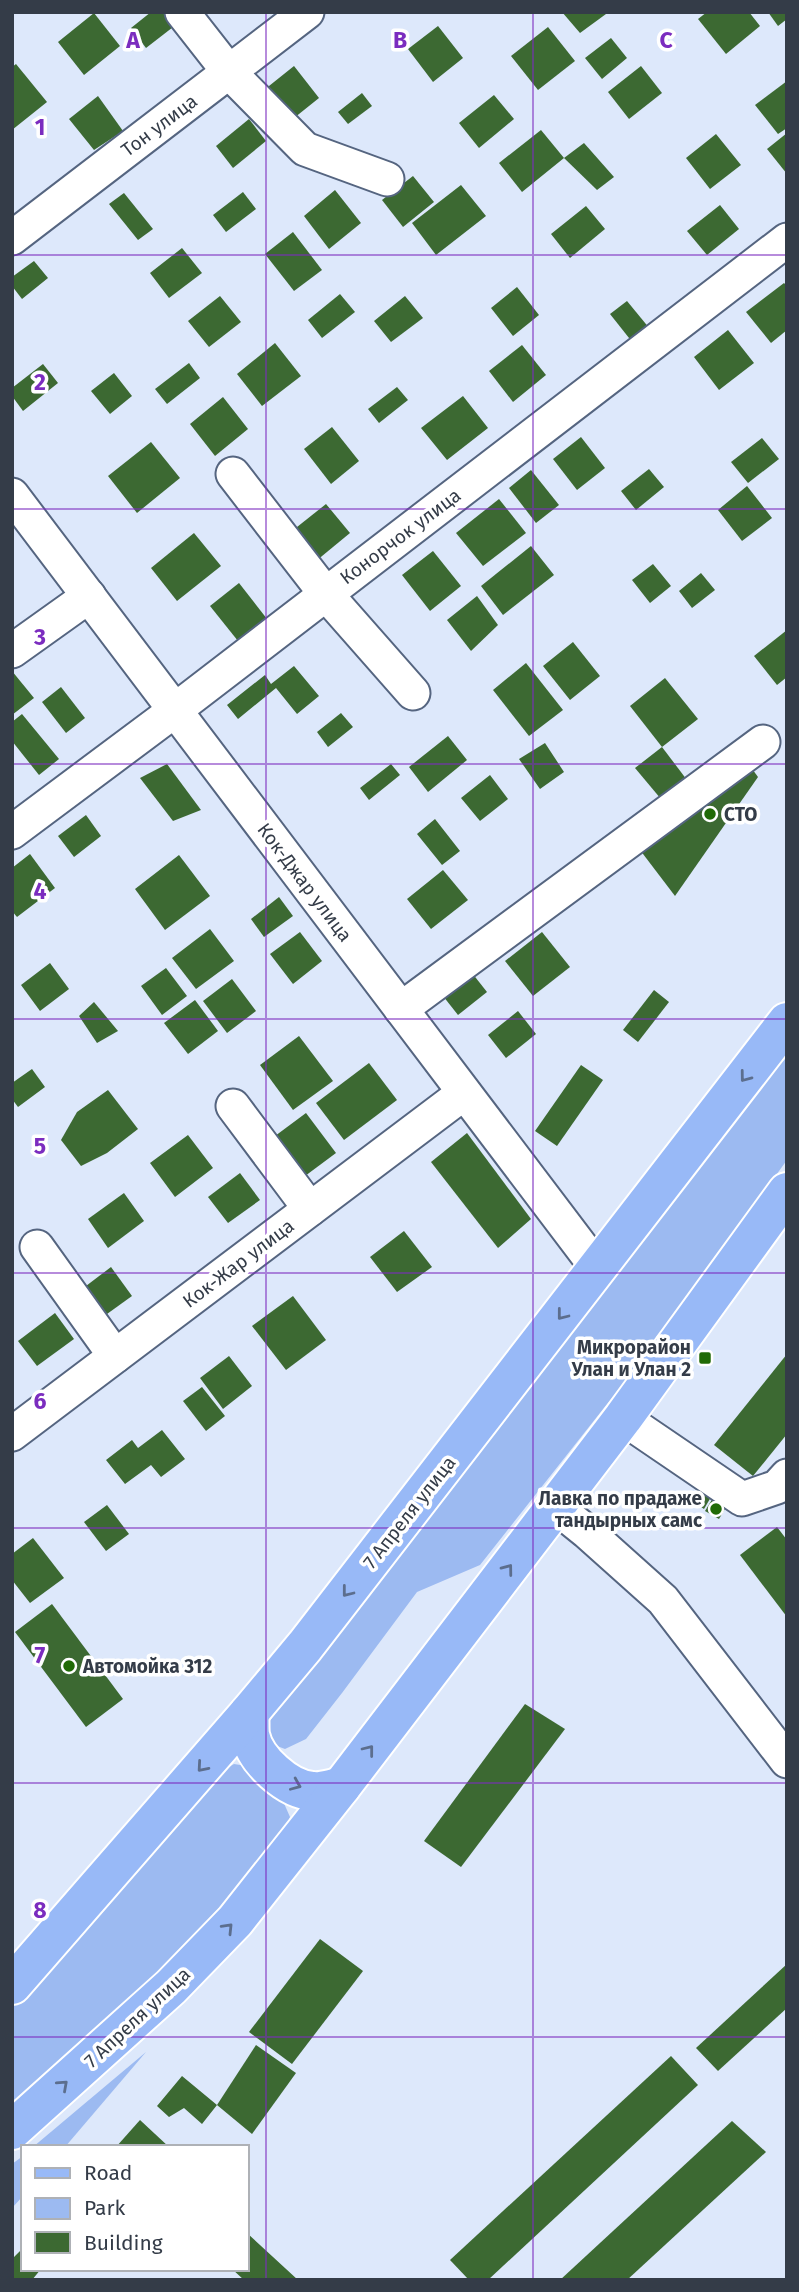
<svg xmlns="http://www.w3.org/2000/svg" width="799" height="2292" viewBox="0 0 799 2292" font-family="'Fira Sans',sans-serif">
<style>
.green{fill:#9cbaf1}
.building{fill:#3c6932}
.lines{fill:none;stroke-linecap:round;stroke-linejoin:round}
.minor-casing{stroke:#556580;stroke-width:37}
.major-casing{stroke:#fff;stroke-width:42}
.minor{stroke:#fff;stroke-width:33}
.major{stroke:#98b9f7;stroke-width:38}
.oneway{stroke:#5c6e8e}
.grid{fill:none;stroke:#7b2cbf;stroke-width:2;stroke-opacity:0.55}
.poi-dot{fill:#206a06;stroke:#fff;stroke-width:2.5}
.labels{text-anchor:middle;stroke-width:7;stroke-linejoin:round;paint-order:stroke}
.street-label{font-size:19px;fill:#343c48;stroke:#fff}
.poi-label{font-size:19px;font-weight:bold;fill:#343c48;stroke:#fff;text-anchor:start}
.grid-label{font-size:23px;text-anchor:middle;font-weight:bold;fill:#7b2cbf;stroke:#fff;stroke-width:7;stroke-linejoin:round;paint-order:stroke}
</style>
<rect width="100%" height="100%" fill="#dde8fb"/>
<g class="green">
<path d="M787 1053V1160L641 1361 480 1565 417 1592 342 1693 306 1739 285 1749 269 1743 268 1723Z"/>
<path d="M234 1764 259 1768 280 1794 290 1817 283 1836 186 1945 129 2001 12 2106V2006L219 1773Z"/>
<path d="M146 2052 65 2147H33Z"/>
<path d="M23 2156V2196L12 2208V2164Z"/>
</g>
<g class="building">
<path d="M151 12H168L177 24 146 48 131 28Z"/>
<path d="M562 12H605L606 14 580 33Z"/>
<path d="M707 12H749L760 26 726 54 698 19Z"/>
<path d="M768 12H787V19L778 26Z"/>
<path d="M94 13 120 46 84 75 58 42Z"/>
<path d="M438 26 463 58 433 82 408 49Z"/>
<path d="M548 27 575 61 538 90 511 56Z"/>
<path d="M611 38 627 58 602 79 585 58Z"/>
<path d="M16 64 47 102 12 130V67Z"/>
<path d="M294 66 319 98 284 126 259 94Z"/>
<path d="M641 66 662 93 629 119 608 92Z"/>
<path d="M787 81V128L778 134 755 105Z"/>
<path d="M362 93 372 106 348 124 338 112Z"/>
<path d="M494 95 514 119 479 148 459 123Z"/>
<path d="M98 96 123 131 94 150 69 119Z"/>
<path d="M249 119 266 141 233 168 216 146Z"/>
<path d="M541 130 564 158 522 192 499 163Z"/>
<path d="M787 133V174L767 149Z"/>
<path d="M716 134 741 165 710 189 686 158Z"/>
<path d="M584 143 614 177 597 190 564 158Z"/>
<path d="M413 176 434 202 403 227 382 200Z"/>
<path d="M461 185 486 216 436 255 412 223Z"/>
<path d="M335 190 361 223 329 249 304 216Z"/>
<path d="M243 192 256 209 226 232 213 215Z"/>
<path d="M124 193 153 229 138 240 109 204Z"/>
<path d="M720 205 739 229 707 255 687 231Z"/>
<path d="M586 206 605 229 570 258 551 234Z"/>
<path d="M293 232 322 270 294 291 265 254Z"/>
<path d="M182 248 202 273 169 298 150 273Z"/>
<path d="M34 261 48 278 22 299 12 286V277Z"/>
<path d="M784 283 787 286V330L771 343 746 312Z"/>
<path d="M517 287 539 315 513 336 491 308Z"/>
<path d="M340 294 355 312 322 338 308 320Z"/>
<path d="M220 296 241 322 209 347 188 321Z"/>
<path d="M405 296 423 318 391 342 374 321Z"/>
<path d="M627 301 650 329 633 343 610 314Z"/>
<path d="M728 330 754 363 719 390 694 357Z"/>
<path d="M275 343 301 376 262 406 237 374Z"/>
<path d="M522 345 546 375 513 402 489 371Z"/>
<path d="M189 363 200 378 167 404 155 389Z"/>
<path d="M43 364 58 383 23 411 12 396V388Z"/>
<path d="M114 373 132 396 110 414 91 391Z"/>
<path d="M397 387 408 400 379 423 368 409Z"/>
<path d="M463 396 488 428 447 460 421 428Z"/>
<path d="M223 397 248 429 215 456 190 424Z"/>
<path d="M332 427 359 461 331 484 304 449Z"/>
<path d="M581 437 605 468 577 490 553 459Z"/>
<path d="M762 438 779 459 748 483 731 462Z"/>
<path d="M151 442 180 478 137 513 108 476Z"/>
<path d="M649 469 664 487 636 510 621 491Z"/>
<path d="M531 470 559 505 536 523 509 488Z"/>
<path d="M747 486 772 518 742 541 718 510Z"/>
<path d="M499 499 526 533 483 566 456 533Z"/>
<path d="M326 504 350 533 316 561 292 531Z"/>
<path d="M194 533 221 566 177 601 151 568Z"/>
<path d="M531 546 554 575 503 615 481 586Z"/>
<path d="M433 551 461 586 430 611 402 575Z"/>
<path d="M653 564 671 586 650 603 632 580Z"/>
<path d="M701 573 715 590 692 608 679 591Z"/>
<path d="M239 583 271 624 242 646 210 606Z"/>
<path d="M477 596 498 625 471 651 447 620Z"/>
<path d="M787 630V677L777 685 754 656Z"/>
<path d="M573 642 600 676 570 700 543 666Z"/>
<path d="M526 663 563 710 529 736 493 690Z"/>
<path d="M294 666 319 696 297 714 276 688 238 719 227 705 265 675 271 684Z"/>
<path d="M12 671 34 698 12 715Z"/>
<path d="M665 678 698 719 662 747 630 706Z"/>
<path d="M61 687 85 718 66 733 42 702Z"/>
<path d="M341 713 353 727 328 747 317 732Z"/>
<path d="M22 714 59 759 39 775 12 741V722Z"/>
<path d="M448 736 467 760 428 792 409 767Z"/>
<path d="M545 743 564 772 540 789 519 759Z"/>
<path d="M662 747 687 780 661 799 635 768Z"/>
<path d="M167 764 201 810 173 821 140 778Z"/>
<path d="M391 764 400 775 369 800 360 788Z"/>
<path d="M750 766 758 777 675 896 640 850Z"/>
<path d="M490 775 508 799 480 821 461 798Z"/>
<path d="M86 815 101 836 74 857 58 836Z"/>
<path d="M435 819 460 851 442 865 417 834Z"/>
<path d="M30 854 55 888 17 917 12 911V868Z"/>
<path d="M179 855 210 896 165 930 135 889Z"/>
<path d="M443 870 468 900 431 929 407 899Z"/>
<path d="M279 897 293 916 264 937 251 919Z"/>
<path d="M210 929 234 961 196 989 172 958Z"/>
<path d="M300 932 322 961 293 984 270 954Z"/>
<path d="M542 932 570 967 533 996 505 961Z"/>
<path d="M50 963 69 989 40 1011 21 985Z"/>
<path d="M166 968 187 996 162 1015 141 986Z"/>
<path d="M472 973 487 992 458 1015 443 996Z"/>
<path d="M232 979 256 1011 227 1033 203 1001Z"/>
<path d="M654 990 669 1002 638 1042 623 1030Z"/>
<path d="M195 1000 218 1031 188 1054 164 1023Z"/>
<path d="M94 1002 118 1031 97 1043 79 1016Z"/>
<path d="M518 1011 536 1034 506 1058 488 1035Z"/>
<path d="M299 1036 333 1081 293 1110 260 1065Z"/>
<path d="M369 1063 397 1100 344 1140 316 1103Z"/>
<path d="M581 1065 603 1080 557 1146 535 1131Z"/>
<path d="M32 1069 45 1087 18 1107 12 1099V1083Z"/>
<path d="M108 1090 138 1129 107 1153 81 1166 61 1140 77 1112Z"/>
<path d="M306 1113 336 1153 301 1179 271 1139Z"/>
<path d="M467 1133 531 1219 498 1248 431 1162Z"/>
<path d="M188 1135 213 1168 175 1197 150 1163Z"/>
<path d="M240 1173 260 1200 228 1223 208 1197Z"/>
<path d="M124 1193 144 1221 108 1248 88 1219Z"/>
<path d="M404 1231 432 1267 397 1292 370 1257Z"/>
<path d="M111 1267 132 1296 107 1314 86 1286Z"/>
<path d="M293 1296 326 1340 286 1370 252 1326Z"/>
<path d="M55 1313 74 1339 37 1366 18 1341Z"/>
<path d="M787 1354V1434L753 1476 714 1445Z"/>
<path d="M229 1356 252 1386 223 1409 200 1378Z"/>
<path d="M202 1387 225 1416 206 1431 183 1401Z"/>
<path d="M162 1430 185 1459 161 1477 151 1465 125 1484 106 1460 132 1440 138 1448Z"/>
<path d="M698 1489 711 1497 704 1509 691 1500Z"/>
<path d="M713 1498 726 1507 719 1519 705 1511Z"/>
<path d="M107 1505 129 1534 106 1551 84 1522Z"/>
<path d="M777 1527 787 1540V1617L740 1555Z"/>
<path d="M33 1538 64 1578 30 1603 12 1580V1554Z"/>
<path d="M52 1604 123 1699 86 1727 15 1632Z"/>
<path d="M525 1704 565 1729 461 1867 424 1841Z"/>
<path d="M320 1939 363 1971 292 2064 249 2032Z"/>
<path d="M787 1964V2008L718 2071 696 2048Z"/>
<path d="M256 2045 296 2073 252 2134 217 2105Z"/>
<path d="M671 2056 698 2085 488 2280H469L450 2260Z"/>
<path d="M182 2076 217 2105 202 2124 184 2108 169 2117 157 2106Z"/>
<path d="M140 2120 169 2147H116Z"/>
<path d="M732 2121 766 2152 627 2280H560Z"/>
<path d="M247 2233 298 2280H244L232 2269H247Z"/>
<path d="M23 2248V2269H41L32 2280H12V2259Z"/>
</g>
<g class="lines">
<defs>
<g id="minor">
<path d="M182 12 229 72 305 149 387 179"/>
<path d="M12 238 307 12"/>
<path d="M233 474 325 593 413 693"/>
<path d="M12 495 598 1269"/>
<path d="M12 651 89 596"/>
<path d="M12 832 166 717 787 240"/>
<path d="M401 1009 763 742"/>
<path d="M233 1106 310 1209"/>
<path d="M37 1247 115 1356"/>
<path d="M623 1418 742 1499 777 1487 787 1476"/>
<path d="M12 1434 464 1093"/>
<path d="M556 1507 587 1532 663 1600 787 1761"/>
</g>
<g id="major">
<path d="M249 1713C250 1720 249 1728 250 1735 255 1760 288 1790 313 1791 322 1792 332 1788 341 1787"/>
<path d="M12 1985 249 1713 305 1646 787 1022"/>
<path d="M12 2130 171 1987 235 1921 341 1787 623 1418 787 1192"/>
</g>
</defs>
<use href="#minor" class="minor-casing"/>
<use href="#major" class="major-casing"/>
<use href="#minor" class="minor"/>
<use href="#major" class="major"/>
</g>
<defs><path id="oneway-chevron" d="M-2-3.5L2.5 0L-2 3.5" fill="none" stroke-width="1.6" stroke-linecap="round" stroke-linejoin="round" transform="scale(1.75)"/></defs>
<g class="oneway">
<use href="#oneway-chevron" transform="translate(745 1077) rotate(127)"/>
<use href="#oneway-chevron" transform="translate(562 1315) rotate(128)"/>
<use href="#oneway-chevron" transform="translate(508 1569) rotate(-53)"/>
<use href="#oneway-chevron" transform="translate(347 1592) rotate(128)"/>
<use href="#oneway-chevron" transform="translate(369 1750) rotate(-52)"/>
<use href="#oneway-chevron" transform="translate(202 1767) rotate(131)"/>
<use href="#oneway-chevron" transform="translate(296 1785) rotate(23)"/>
<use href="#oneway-chevron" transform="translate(228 1928) rotate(-46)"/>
<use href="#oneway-chevron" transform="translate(63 2085) rotate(-42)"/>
</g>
<path class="grid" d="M266 12V2280M533 12V2280M12 255H787M12 509H787M12 764H787M12 1019H787M12 1273H787M12 1528H787M12 1783H787M12 2037H787"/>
<g class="poi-dot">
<circle cx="710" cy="814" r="7"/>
<rect x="698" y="1351" width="14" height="14" rx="3.5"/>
<circle cx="716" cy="1509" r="7"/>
<circle cx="69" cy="1666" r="7"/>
</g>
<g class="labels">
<g class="street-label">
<text transform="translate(159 125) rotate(-37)" y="7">Тон улица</text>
<text transform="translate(400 536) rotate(-37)" y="7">Конорчок улица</text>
<text transform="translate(305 882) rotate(53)" y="7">Кок-Джар улица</text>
<text transform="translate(238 1263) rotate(-37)" y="7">Кок-Жар улица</text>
<text transform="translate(409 1512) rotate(-52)" y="7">7 Апреля улица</text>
<text transform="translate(137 2017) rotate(-43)" y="7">7 Апреля улица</text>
</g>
<g class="poi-label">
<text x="724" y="821">СТО</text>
<text x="691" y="1354" text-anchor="end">Микрорайон<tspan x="691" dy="22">Улан и Улан 2</tspan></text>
<text x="702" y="1505" text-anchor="end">Лавка по прадаже<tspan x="702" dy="22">тандырных самс</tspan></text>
<text x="83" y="1673">Автомойка 312</text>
</g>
</g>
<g class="grid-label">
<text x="133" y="48">A</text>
<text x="400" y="48">B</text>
<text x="666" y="48">C</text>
<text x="40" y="135">1</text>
<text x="40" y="390">2</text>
<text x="40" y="645">3</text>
<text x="40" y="899">4</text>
<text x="40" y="1154">5</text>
<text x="40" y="1409">6</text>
<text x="40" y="1663">7</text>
<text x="40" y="1918">8</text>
</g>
<rect width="799" height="2292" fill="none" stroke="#343c48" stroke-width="28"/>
<rect x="21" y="2145" width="228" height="126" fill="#ffffff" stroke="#aeb1b6" stroke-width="2"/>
<rect x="35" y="2168" width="35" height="10" fill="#98b9f7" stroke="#aeb1b6" stroke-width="2"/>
<text x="84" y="2180" font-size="21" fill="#343c48">Road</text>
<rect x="35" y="2198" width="35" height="21" fill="#9cbaf1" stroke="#aeb1b6" stroke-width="2"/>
<text x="84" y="2215" font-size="21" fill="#343c48">Park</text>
<rect x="35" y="2232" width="35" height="21" fill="#3c6932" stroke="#aeb1b6" stroke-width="2"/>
<text x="84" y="2250" font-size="21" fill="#343c48">Building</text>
</svg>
